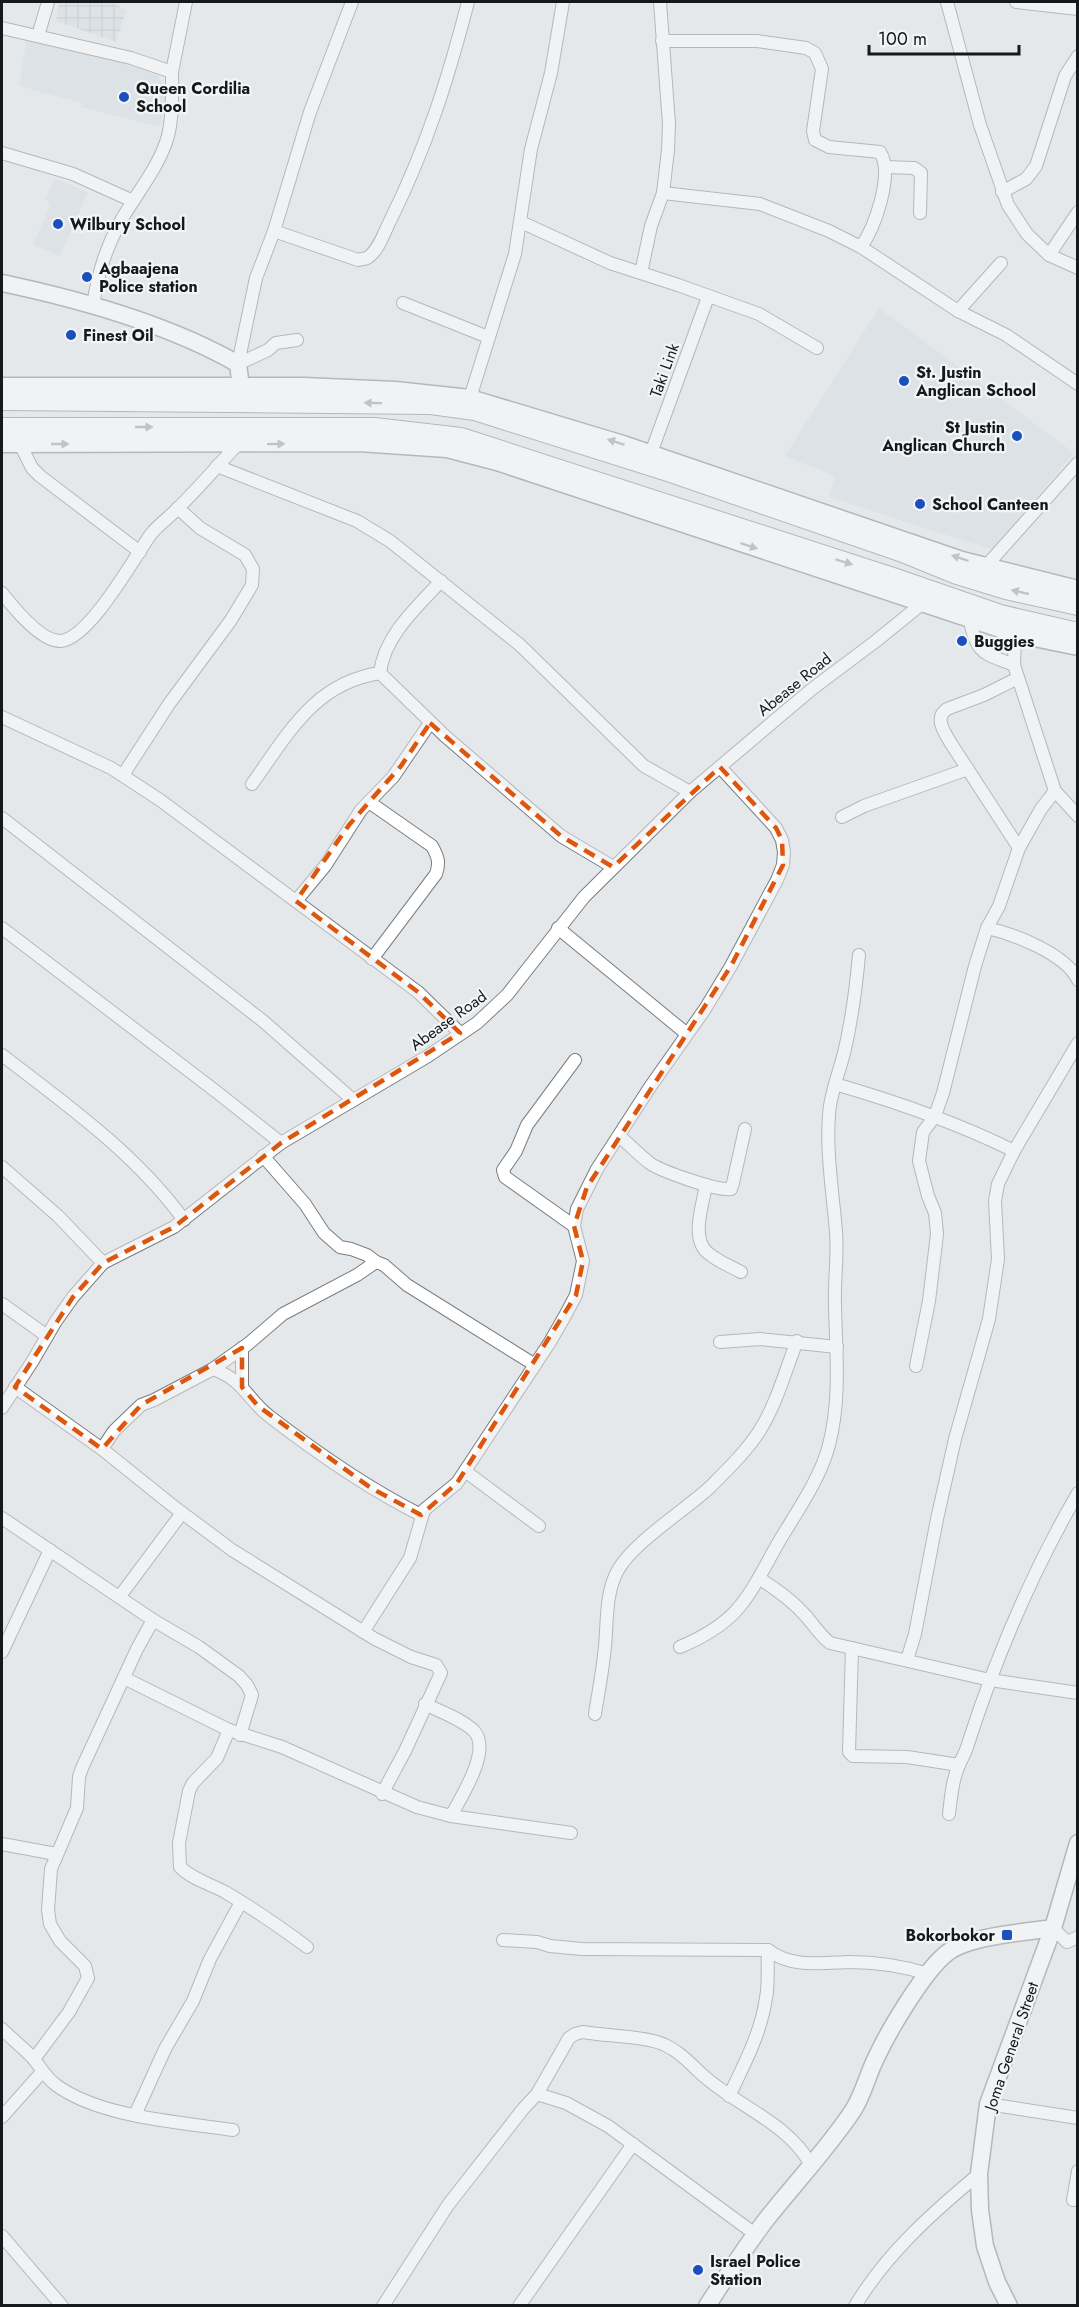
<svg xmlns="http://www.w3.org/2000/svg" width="1079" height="2307" viewBox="0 0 1079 2307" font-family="Jost,sans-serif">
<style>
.built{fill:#d3dce4}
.industrial{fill:url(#industrial-grid)}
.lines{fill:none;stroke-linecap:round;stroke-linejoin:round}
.street-casing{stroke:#7a7d80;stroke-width:14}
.secondary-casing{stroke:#7a7d80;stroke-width:19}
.primary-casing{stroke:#7a7d80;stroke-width:22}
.street{stroke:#fff;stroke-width:12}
.secondary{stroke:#fff;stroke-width:16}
.primary{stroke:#fff;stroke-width:20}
.oneway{fill:#979798}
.marked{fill:none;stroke:#de560d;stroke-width:4.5;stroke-dasharray:12 8;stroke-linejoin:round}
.poi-dot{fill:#1a4fbc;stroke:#f2f5f8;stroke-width:2}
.labels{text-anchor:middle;stroke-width:4.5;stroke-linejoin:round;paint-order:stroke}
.poi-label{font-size:16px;font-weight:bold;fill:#171819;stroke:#f2f5f8;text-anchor:start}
.street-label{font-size:16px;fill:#171819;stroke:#f2f5f8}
</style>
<defs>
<pattern id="industrial-grid" width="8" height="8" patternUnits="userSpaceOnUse" patternTransform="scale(1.5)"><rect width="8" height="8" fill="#d3dce4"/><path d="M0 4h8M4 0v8" fill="none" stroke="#b4bcc3"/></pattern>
</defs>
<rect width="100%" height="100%" fill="#e5e8ea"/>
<g class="built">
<path d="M27 37 95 54 87 86 96 53 154 69 165 87 163 113 160 127 81 107 82 103 19 86Z"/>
<path d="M55 179 88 192 60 256 33 245 51 204 45 199Z"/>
<path d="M879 308 1074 453 993 550 829 497 835 476 785 456Z"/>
</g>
<path class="industrial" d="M59 2H111L126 10 116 42 56 21Z"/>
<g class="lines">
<defs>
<g id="street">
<path d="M947 2 980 125 1008 205 1027 234 1049 255 1078 268"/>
<path d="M1016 2 1078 9"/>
<path d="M2 28 131 58 172 72C172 92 173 116 168 136 159 168 135 195 119 224 105 250 97 277 93 306"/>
<path d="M38 36 48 2"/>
<path d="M662 41H757L806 48 815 53 822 69 813 131 815 140 829 147 880 152C894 174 875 227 861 247L829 231 760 204 663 193"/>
<path d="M172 72 186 2"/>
<path d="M2 153 73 174 133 201"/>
<path d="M885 167 914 168 921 173 920 213"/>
<path d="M1002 192 1026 179 1036 166 1065 76 1078 56"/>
<path d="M521 222 610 263 678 285 759 314 817 348"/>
<path d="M274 231 358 260C361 259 364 259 367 258 379 251 385 230 391 219 427 146 448 79 468 2"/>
<path d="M861 247 958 311 1006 335 1078 384"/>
<path d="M1049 255 1078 212"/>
<path d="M641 273 651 226 663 193 668 150 669 124 660 2"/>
<path d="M403 303 488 337"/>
<path d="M958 311 1001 263"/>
<path d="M238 364 256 278 274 231 310 112 352 2"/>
<path d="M238 364 268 350 276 343 297 340"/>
<path d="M470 398 515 254 531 149 551 73 563 2"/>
<path d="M20 444 32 468 40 476 140 552"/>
<path d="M651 453 708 297"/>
<path d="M217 466 357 521 390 541 520 645 644 766 690 792"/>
<path d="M987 565 1078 463"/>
<path d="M441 581C417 607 384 636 380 673L445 736 561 836 613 867"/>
<path d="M2 593C13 607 41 642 61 641 90 638 134 558 151 534 159 524 170 517 178 508 199 488 218 465 238 444"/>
<path d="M969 618C978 655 981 652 1014 665"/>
<path d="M1015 634 1014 665 1055 791 1078 816"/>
<path d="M1018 678 984 695 947 709C934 718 944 731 950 742L1019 848"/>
<path d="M2 717 111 768 160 800 418 992 460 1033"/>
<path d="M123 775 169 704 231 620 252 585 253 569 245 555 200 528 178 508"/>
<path d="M252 784C288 734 314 683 380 673"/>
<path d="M369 802 432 846C438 857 440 862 436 874L372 959"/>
<path d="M842 817 864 806 968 769"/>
<path d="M2 818 263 1021 353 1100"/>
<path d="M296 901 325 866 361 810 393 777 430 723"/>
<path d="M2 928 218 1093 281 1143"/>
<path d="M558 928 687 1034"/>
<path d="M987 928C1014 934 1066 954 1078 980"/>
<path d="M2 1055C67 1105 135 1153 184 1220"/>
<path d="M835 1084C897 1102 956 1122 1014 1151"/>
<path d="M619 1136C630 1145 640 1156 651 1164 664 1172 717 1191 731 1189L733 1183 745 1129"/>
<path d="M2 1167 58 1216 103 1263"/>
<path d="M706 1185C703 1205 690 1238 708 1253 717 1261 730 1266 741 1272"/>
<path d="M574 1226 505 1177 503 1170 516 1151 527 1125 575 1060"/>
<path d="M376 1262 384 1265 407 1285 535 1365"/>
<path d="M2 1304 47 1336"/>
<path d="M720 1342 760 1339 837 1347"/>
<path d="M916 1366 929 1301 937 1234 935 1213 928 1196 919 1161 923 1132 935 1116 943 1093 975 966 987 928 999 906 1019 848 1041 809 1055 791"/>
<path d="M213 1369C245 1381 246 1398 269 1416 317 1453 367 1488 421 1515"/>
<path d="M15 1387 102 1449 173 1506 232 1550 375 1639 411 1657 436 1665 441 1673 405 1751 382 1794"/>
<path d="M242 1387V1348"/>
<path d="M2 1408 32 1362 56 1321 73 1297 103 1263 174 1227 281 1143 428 1056 477 1023 507 995 584 897 690 792 812 689 876 641 924 602"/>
<path d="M102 1449 114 1431 141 1405 154 1400 213 1369 248 1344 283 1314 357 1275 376 1262 367 1255 351 1249 340 1247 324 1233 305 1204 263 1156"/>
<path d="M465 1471 539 1526"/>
<path d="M2 1518 153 1620 199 1647 239 1676 247 1685 252 1695 240 1735"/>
<path d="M759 1578C774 1588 789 1598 801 1611 812 1621 818 1634 830 1643L990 1680 1078 1693"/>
<path d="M120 1596 182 1513"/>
<path d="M363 1632 410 1558 424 1510 457 1483 550 1342 566 1314 576 1295 583 1261 574 1226 577 1209 597 1169 650 1087 705 1009 731 966 777 880 783 865 784 852 782 840 776 828 720 767"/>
<path d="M680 1647C739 1622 747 1599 777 1545 795 1514 820 1480 829 1445 841 1399 836 1352 835 1305 834 1281 838 1256 836 1232 833 1194 826 1153 829 1115 830 1094 839 1073 844 1053 852 1020 856 988 859 955"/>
<path d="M852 1648 849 1752 853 1756 907 1757 959 1765"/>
<path d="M2 1652 50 1550"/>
<path d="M907 1660 915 1634 937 1519 955 1439 989 1319 998 1259 995 1201 998 1184 1014 1151 1078 1043"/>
<path d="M124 1678 229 1730 282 1747 417 1807 451 1816 571 1833"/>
<path d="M425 1704C441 1712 462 1719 474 1731 492 1750 461 1797 451 1816"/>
<path d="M595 1714C598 1694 602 1675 604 1655 608 1628 604 1594 618 1570 634 1542 684 1511 709 1488 726 1471 747 1451 760 1430 776 1405 786 1369 797 1341"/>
<path d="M229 1730 217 1758 193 1783 189 1791 179 1843 180 1867C192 1879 210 1884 225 1892 254 1909 280 1927 307 1947"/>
<path d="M949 1814C951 1798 952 1780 959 1765 962 1758 966 1752 968 1744 996 1657 1032 1572 1078 1493"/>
<path d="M2 1844 56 1854"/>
<path d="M1053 1928 1067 1942 1078 1937"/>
<path d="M503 1940 537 1942 550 1946 582 1949 768 1950C791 1968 822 1963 849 1962 875 1962 903 1966 928 1974"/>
<path d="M2 2029C11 2038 22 2047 32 2057 40 2066 45 2077 56 2085 99 2117 179 2122 233 2130"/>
<path d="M34 2059 69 2012 88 1978 85 1966 60 1941 50 1924 48 1910 51 1869 77 1808 79 1777 82 1768 137 1649 153 1620"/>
<path d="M537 2094 569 2038 575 2034 583 2032C605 2036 647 2036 665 2045 682 2053 691 2065 705 2077 739 2107 788 2123 811 2165"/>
<path d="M729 2096C744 2065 761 2033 766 1998 769 1983 767 1966 768 1950"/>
<path d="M988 2104 1078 2118"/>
<path d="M135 2115 165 2049 193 2001 210 1959 241 1902"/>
<path d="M2 2117 42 2072"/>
<path d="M1073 2200 1078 2171"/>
<path d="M2 2236 62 2306"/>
<path d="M383 2306 448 2205 523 2109 537 2094 566 2103 608 2126 755 2234"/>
<path d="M519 2306 633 2144"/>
<path d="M855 2306C887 2253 932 2213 979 2174"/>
</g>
<g id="secondary">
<path d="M2 283C78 299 170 325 238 364L241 387"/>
<path d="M2 386H303L395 390 470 398 623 444 962 560 1078 589"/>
<path d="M2 444 359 443 447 449 497 462 1015 634 1078 647"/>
<path d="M707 2306C727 2275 747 2244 769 2216 797 2181 827 2149 852 2112 863 2096 867 2076 876 2058 889 2030 924 1971 947 1953 968 1936 1026 1932 1053 1928"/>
<path d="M1009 2306 997 2282 985 2246 980 2210 979 2174 988 2104 1053 1928 1078 1843"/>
</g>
<g id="primary">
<path d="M2 400 431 404 475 410 500 418 671 472 903 552 957 574 1006 589 1078 605"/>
<path d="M2 428H374L461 438 896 579 1000 615 1078 633"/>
</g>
</defs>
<use href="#street" class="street-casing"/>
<use href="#secondary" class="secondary-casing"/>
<use href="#primary" class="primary-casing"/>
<use href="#street" class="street"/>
<use href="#secondary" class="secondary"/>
<use href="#primary" class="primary"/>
</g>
<defs><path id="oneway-solid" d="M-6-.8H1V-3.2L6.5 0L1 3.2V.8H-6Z" transform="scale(1.5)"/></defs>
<g class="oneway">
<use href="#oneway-solid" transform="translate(373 403) rotate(-179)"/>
<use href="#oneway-solid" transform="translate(144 427)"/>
<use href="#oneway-solid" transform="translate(616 442) rotate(-162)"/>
<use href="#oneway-solid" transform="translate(60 444)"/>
<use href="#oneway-solid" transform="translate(276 444) rotate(-1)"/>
<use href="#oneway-solid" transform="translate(749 546) rotate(18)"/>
<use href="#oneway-solid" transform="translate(960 558) rotate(-162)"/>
<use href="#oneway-solid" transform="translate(844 562) rotate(17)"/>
<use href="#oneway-solid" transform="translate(1020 592) rotate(-167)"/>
</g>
<path d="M0 0H1079V2307H0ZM430 723 561 836 613 867 720 767 776 828 782 840 783 865 731 966 587 1187 574 1226 583 1261 576 1295 457 1483 421 1515 371 1488 258 1406 242 1387V1348L141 1405 102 1449 15 1387 73 1297 103 1263 174 1227 281 1143 460 1033 418 992 296 901 349 825 401 766Z" fill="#e5e8ea" fill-opacity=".55" fill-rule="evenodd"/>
<path class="marked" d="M430 723 561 836 613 867 720 767 776 828 782 840 783 865 731 966 587 1187 574 1226 583 1261 576 1295 457 1483 421 1515 371 1488 258 1406 242 1387V1348L141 1405 102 1449 15 1387 73 1297 103 1263 174 1227 281 1143 460 1033 418 992 296 901 349 825 401 766Z"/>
<g class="poi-dot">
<circle cx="124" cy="97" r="6"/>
<circle cx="58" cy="224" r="6"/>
<circle cx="87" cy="277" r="6"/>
<circle cx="71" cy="335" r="6"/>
<circle cx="904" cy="381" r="6"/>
<circle cx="1017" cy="436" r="6"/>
<circle cx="920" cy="504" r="6"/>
<circle cx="962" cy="641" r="6"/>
<rect x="1001" y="1929" width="12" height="12" rx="3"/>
<circle cx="698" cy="2270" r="6"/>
</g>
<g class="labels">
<g class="poi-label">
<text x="136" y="94">Queen Cordilia<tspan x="136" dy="18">School</tspan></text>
<text x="70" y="230">Wilbury School</text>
<text x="99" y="274">Agbaajena<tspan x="99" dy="18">Police station</tspan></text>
<text x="83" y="341">Finest Oil</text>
<text x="916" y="378">St. Justin<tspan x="916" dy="18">Anglican School</tspan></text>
<text x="1005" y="433" text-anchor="end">St Justin<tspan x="1005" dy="18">Anglican Church</tspan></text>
<text x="932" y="510">School Canteen</text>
<text x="974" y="647">Buggies</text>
<text x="995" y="1941" text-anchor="end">Bokorbokor</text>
<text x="710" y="2267">Israel Police<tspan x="710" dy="18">Station</tspan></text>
</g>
<g class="street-label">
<text transform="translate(664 370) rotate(-70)" y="6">Taki Link</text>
<text transform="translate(794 684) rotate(-39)" y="6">Abease Road</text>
<text transform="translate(448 1020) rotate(-36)" y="6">Abease Road</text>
<text transform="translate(1011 2046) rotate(-71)" y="6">Joma General Street</text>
</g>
</g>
<rect width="1079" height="2307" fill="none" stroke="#171819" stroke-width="6"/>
<path d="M869 45v9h150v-9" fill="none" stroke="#171819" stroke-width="3"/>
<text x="878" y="45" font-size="18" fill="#171819" stroke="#f2f5f8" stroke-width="4.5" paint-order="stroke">100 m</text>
</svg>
